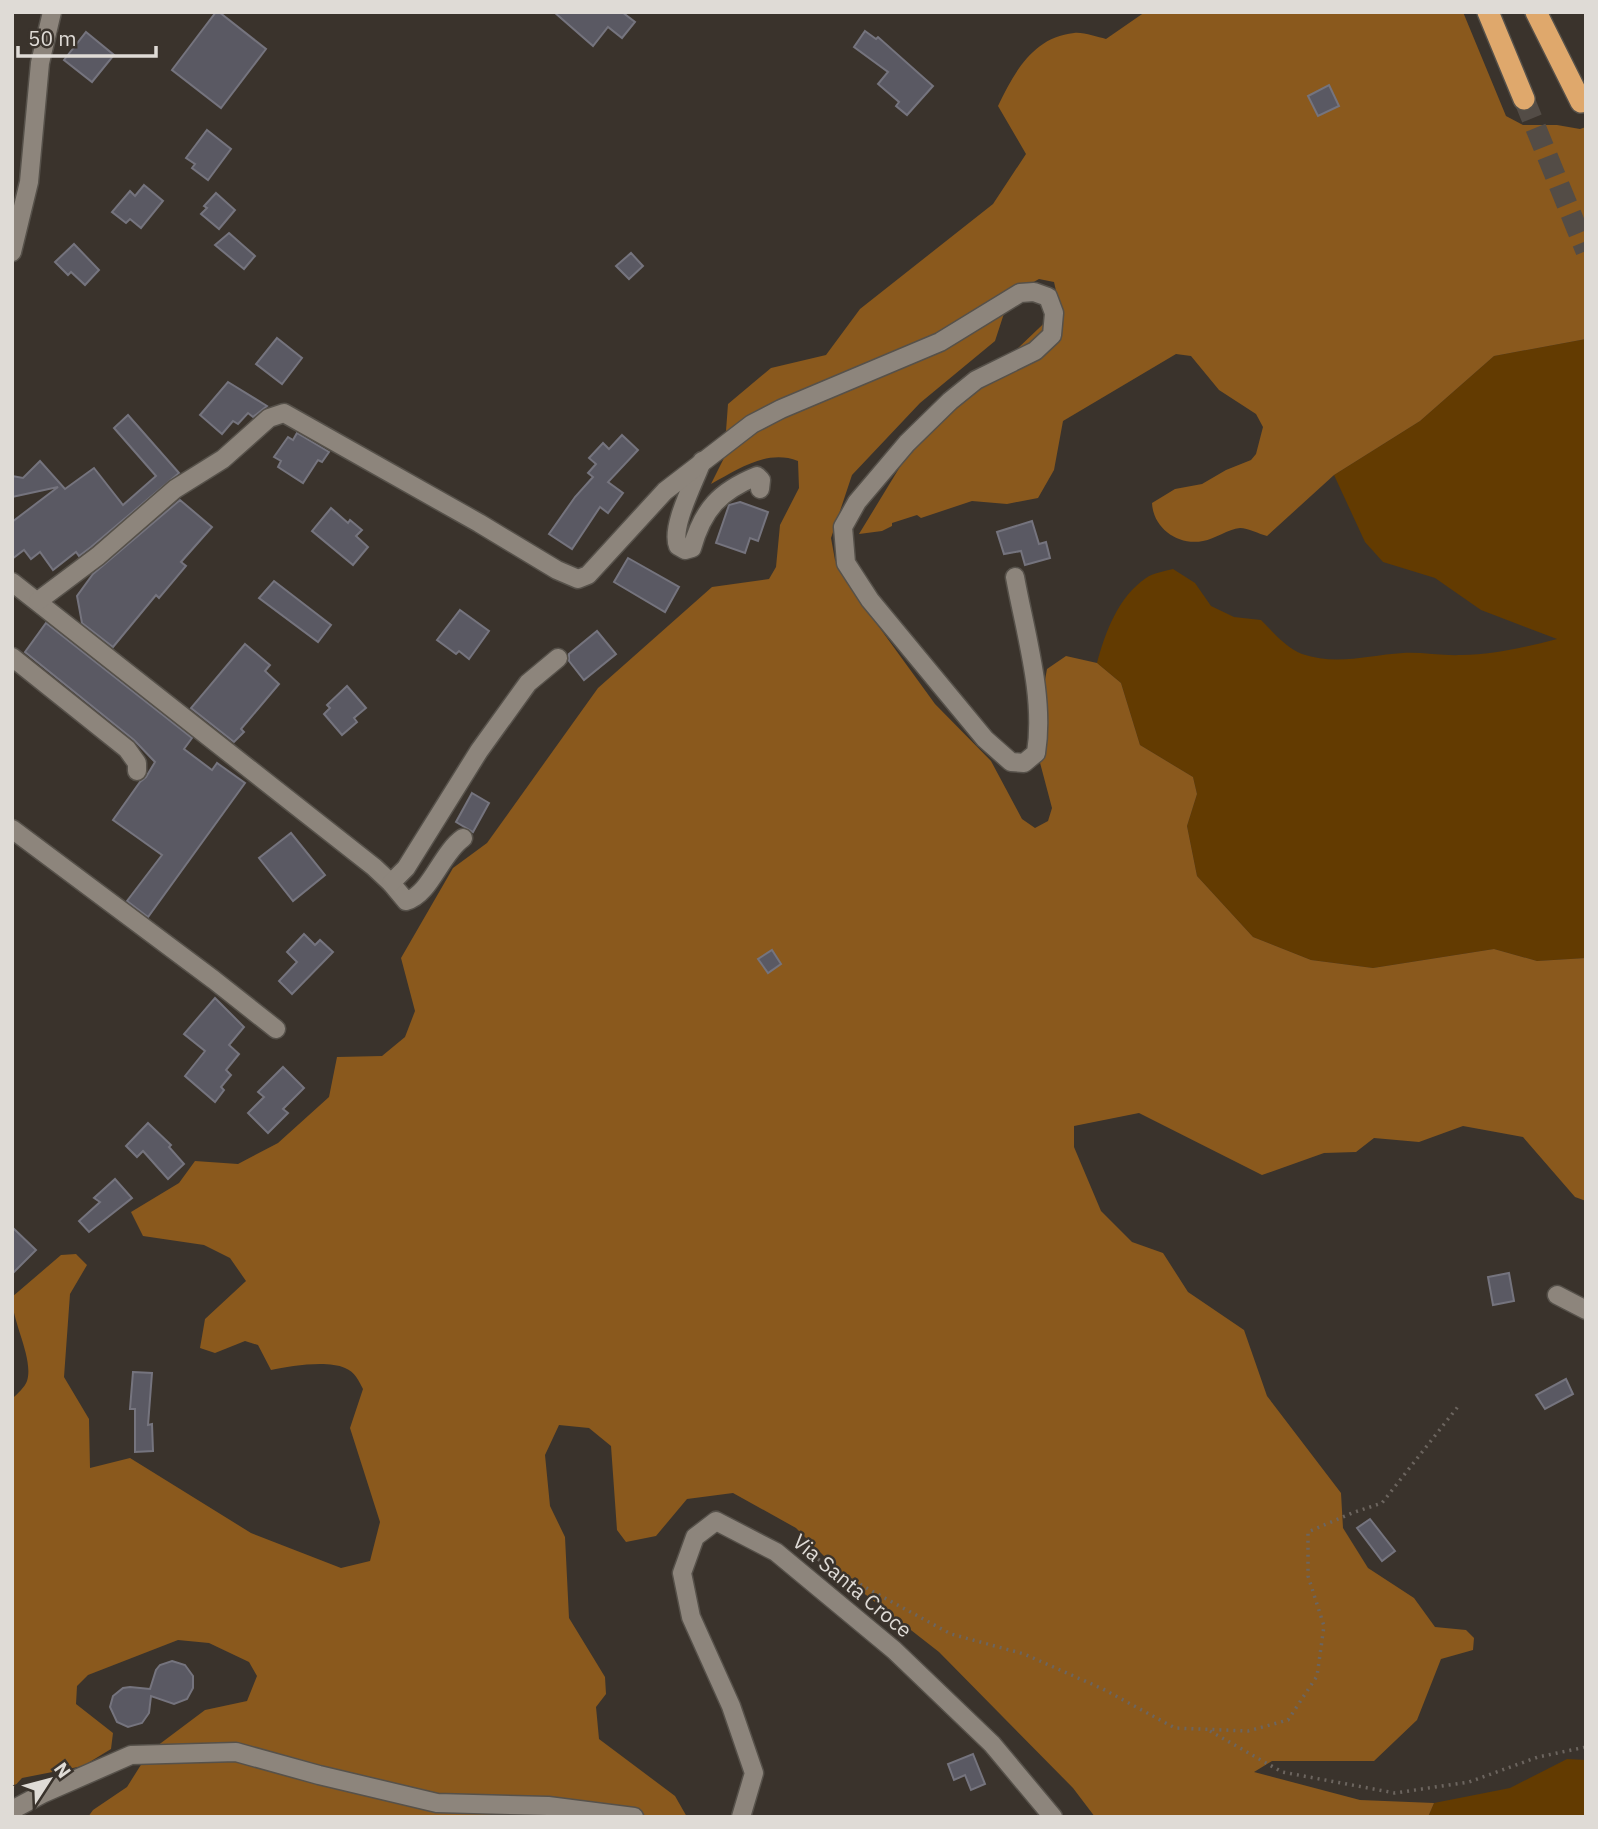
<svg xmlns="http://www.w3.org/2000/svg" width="1598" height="1829" viewBox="0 0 1598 1829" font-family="'IBM Plex Sans',sans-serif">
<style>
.green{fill:#633b01}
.forest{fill:#8a591d}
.building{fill:#5a5963;stroke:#75747e;stroke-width:2}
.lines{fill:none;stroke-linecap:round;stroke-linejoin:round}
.highway-tunnel{stroke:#534c46;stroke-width:21;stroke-dasharray:21 10;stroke-linecap:butt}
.minor-casing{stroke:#56514a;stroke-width:21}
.highway-casing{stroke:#56514a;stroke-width:24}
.path{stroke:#6c655f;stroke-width:3.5;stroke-dasharray:2 5;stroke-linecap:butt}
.minor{stroke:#8d857c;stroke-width:18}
.highway{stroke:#dfa86c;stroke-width:21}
.labels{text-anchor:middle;stroke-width:5;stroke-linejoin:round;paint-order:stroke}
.street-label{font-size:21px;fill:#dfdbd6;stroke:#3a332c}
</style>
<rect width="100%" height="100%" fill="#3a332c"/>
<g class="green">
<path d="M1586 339V958L1537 961 1494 949 1373 968 1311 960 1253 937 1197 876 1187 826 1197 794 1193 777 1140 745 1121 683 1097 663C1105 633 1118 597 1146 578 1153 573 1165 571 1173 569L1195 583 1211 606 1234 617 1261 620C1273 632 1286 648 1302 654 1337 666 1368 655 1403 653 1422 652 1442 656 1462 655 1493 655 1526 647 1557 639L1481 610 1435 578 1383 562 1365 542 1334 475 1420 421 1494 356Z"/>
<path d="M1567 1759 1586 1760V1817H1428L1434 1803 1510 1788Z"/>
</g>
<path class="forest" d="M1145 12H1463L1506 116 1523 125H1557L1580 129 1586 127V339L1494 356 1420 421 1334 475 1267 536C1259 534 1248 528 1240 528 1228 529 1215 539 1203 541 1178 546 1153 528 1152 503L1175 489 1202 484 1226 470 1251 460 1256 454 1263 427 1256 414 1219 390 1191 356 1176 354 1063 421 1054 470 1038 498 1007 504 972 501 921 518 917 515 892 523V526L882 531 859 534 909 452 1060 308 1054 282 1039 279 1010 295 995 341 920 403 852 475 831 538 835 560 858 598 935 704 991 761 1022 819 1035 828 1048 821 1052 808 1034 740 1047 669 1066 656 1097 663 1121 683 1140 745 1193 777 1197 794 1187 826 1197 876 1253 937 1311 960 1373 968 1494 949 1537 961 1586 958V1201L1575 1197 1523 1137 1463 1126 1419 1142 1374 1138 1356 1152 1324 1153 1262 1175 1139 1113 1074 1126V1147L1101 1211 1132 1242 1163 1253 1188 1292 1244 1330 1267 1396 1341 1493 1343 1528 1368 1568 1414 1598 1435 1627 1466 1630 1474 1638 1473 1650 1441 1659 1417 1720 1374 1761H1272L1254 1772 1360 1800 1434 1803 1428 1817H1095L1073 1788 939 1652 852 1584 796 1528 733 1493 687 1499 656 1536 626 1542 617 1530 611 1446 589 1428 559 1425 545 1455 550 1506 565 1537 569 1618 605 1677 606 1694 596 1707 599 1739 675 1796 687 1817H88L93 1810 127 1787 149 1752 205 1710 247 1701 257 1676 249 1662 209 1643 178 1640 88 1675 77 1686 76 1704 113 1733 111 1749 83 1766 22 1778 12 1789V1399C17 1394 25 1387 27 1381 34 1358 12 1323 12 1297L61 1255 76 1254 87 1265 70 1294 64 1377 89 1419 90 1468 130 1458 251 1533 341 1568 370 1561 380 1522 350 1428 363 1389C359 1381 355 1372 345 1368 327 1360 290 1366 271 1370L258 1345 245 1341 215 1353 200 1348 205 1319 246 1281 230 1258 204 1245 143 1236 131 1212 179 1183 195 1161 238 1164 278 1143 329 1097 337 1057 382 1056 405 1037 415 1011 401 958 453 868 487 843 598 688 712 587 769 579 776 567 780 525 799 488 798 461C767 449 739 469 711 484L724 458 728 404 771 368 826 355 860 309 993 204 1026 154 998 106C1014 73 1033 37 1074 33 1084 32 1097 37 1106 39Z"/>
<g class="building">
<path d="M216 12H219L266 49 221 108 172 70Z"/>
<path d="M554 12H622L635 22 622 38 608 27 593 46Z"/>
<path d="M865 31 876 39 878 37 933 86 907 115 896 106 899 102 878 84 888 72 854 47Z"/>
<path d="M86 32 114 55 92 82 64 60Z"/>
<path d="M1329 85 1339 106 1318 116 1308 96Z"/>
<path d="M207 130 231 149 208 180 192 168 195 164 186 158Z"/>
<path d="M144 185 163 201 141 228 130 219 126 223 112 212 130 191 135 196Z"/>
<path d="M216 193 235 210 219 229 201 214 207 208 204 206Z"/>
<path d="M229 233 255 256 244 269 215 245Z"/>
<path d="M74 244 99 270 85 285 71 272 68 275 55 262Z"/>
<path d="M631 253 643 266 629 279 616 266Z"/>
<path d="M277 338 302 358 282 384 256 364Z"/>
<path d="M228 382 267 406 253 417 248 413 238 424 233 421 222 434 200 415Z"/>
<path d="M128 415 179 473 91 547 79 556 76 552 53 570 40 552 31 559 24 550 12 559V522L58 487 12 497V476L23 478 40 461 65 489 94 468 123 505 156 476 114 428Z"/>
<path d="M297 433 329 452 322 462 318 460 303 483 278 467 281 461 274 457 288 437 293 440Z"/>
<path d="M622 435 638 450 608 482 623 493 608 513 600 507 572 549 549 534 575 497 593 477 588 473 596 464 589 458 603 443 609 449Z"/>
<path d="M180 500 212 527 181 562 186 566 159 598 156 595 113 647 82 623 77 596 93 574Z"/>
<path d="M740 502 768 512 758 541 750 538 745 553 716 543 729 505Z"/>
<path d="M331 508 348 523 350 520 362 530 356 536 368 547 353 565 312 531Z"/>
<path d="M1032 521 1039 544 1046 542 1050 558 1025 565 1021 551 1004 554 997 532Z"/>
<path d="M628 558 679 587 665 612 614 582Z"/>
<path d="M274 581 331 625 318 642 259 598Z"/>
<path d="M460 610 489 631 469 659 459 651 456 654 437 640Z"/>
<path d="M46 623 192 738 184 749 212 770 217 763 245 783 148 917 127 901 162 855 113 820 140 782 146 777 155 762 134 740 25 652Z"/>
<path d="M597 631 616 654 584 680 569 661V654Z"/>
<path d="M245 644 270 665 265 671 279 684 241 729 244 732 234 742 191 708Z"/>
<path d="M347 686 366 708 354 718 357 722 342 735 324 714 330 708 327 705Z"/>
<path d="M472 793 489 803 473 832 456 822Z"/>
<path d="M291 833 325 875 293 901 259 858Z"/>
<path d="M304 934 315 945 320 940 333 952 292 994 279 981 297 962 287 952Z"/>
<path d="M772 950 781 964 768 973 758 959Z"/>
<path d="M215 998 244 1027 229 1045 239 1054 226 1070 231 1075 221 1087 224 1090 215 1102 185 1076 205 1051 184 1034Z"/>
<path d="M283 1067 304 1088 283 1109 288 1113 268 1133 248 1113 264 1097 258 1092Z"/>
<path d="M148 1123 171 1145 169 1147 184 1164 168 1179 143 1151 137 1157 126 1146Z"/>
<path d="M115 1179 132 1198 89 1232 79 1221 100 1202 94 1198Z"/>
<path d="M12 1227 36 1250 12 1274Z"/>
<path d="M1509 1273 1514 1301 1493 1305 1488 1277Z"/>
<path d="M133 1372 152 1373 148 1425 152 1424 153 1451 135 1452V1409H130Z"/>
<path d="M1566 1379 1573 1394 1545 1409 1536 1395Z"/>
<path d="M1370 1519 1395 1551 1382 1561 1357 1528Z"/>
<path d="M172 1661 185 1665 193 1676V1688L187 1699 174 1704 151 1696 149 1713 142 1723 128 1727 117 1722 110 1707 113 1696 123 1688 130 1687 150 1689 156 1670 160 1665Z"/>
<path d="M973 1754 985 1784 971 1790 965 1775 954 1780 948 1764Z"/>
</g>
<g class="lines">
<path class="highway-tunnel" d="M1524 99 1586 251"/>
<defs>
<g id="minor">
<path d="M12 252 29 182 40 63 52 12"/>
<path d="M702 461C695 481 670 527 678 546L685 550 692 548C703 509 720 491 757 476L761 480 760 489"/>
<path d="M12 582 374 867 391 883 406 901C430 895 441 853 463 838"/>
<path d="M38 601 98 556 175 489 223 459 269 418 284 413 479 523 557 570 578 579 588 575 665 491 752 424 781 409 940 342 1020 293 1034 292 1048 297 1054 313 1052 335 1035 351 976 380 950 401 907 443 857 502 843 527 846 563 870 600 985 739 1011 762 1024 763 1036 753C1045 697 1025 632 1015 577"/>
<path d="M12 657 127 749 137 763V771"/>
<path d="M12 829 214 980 276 1029"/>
<path d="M391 883 406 868 479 751 528 683 558 658"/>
<path d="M1557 1295 1586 1310"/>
<path d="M12 1810 42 1794 131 1755 236 1752 319 1775 437 1803 548 1806 634 1817"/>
<path d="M741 1817 754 1773 731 1706 691 1617 682 1573 695 1537 716 1521 776 1552 894 1650 992 1744 1053 1817"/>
</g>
<g id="highway">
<path d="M1488 12 1524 99"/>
<path d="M1536 12 1581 102"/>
</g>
</defs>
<use href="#minor" class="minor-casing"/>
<use href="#highway" class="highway-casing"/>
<g class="path">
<path d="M806 1552 870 1590 951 1634 1024 1654 1103 1689 1175 1728 1248 1731 1288 1720 1317 1676 1324 1626 1308 1576V1532L1352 1513 1382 1503 1460 1404"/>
<path d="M1210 1731 1282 1772 1395 1793 1469 1782 1538 1757 1586 1747"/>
</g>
<use href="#minor" class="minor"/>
<use href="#highway" class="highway"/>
</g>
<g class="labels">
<g class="street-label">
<text transform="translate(852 1586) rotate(40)" y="7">Via Santa Croce</text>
</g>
</g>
<rect width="1598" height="1829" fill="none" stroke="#dfdbd6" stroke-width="28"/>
<g transform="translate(49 1780) rotate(54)" stroke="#3a332c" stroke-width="5" paint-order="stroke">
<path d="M0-5L12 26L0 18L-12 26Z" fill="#dfdbd6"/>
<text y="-10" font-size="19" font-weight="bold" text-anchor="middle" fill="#dfdbd6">N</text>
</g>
<path d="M18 46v10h138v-10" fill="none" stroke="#dfdbd6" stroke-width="3.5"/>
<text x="28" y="46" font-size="21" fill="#dfdbd6" stroke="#3a332c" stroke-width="5" paint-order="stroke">50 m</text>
</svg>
